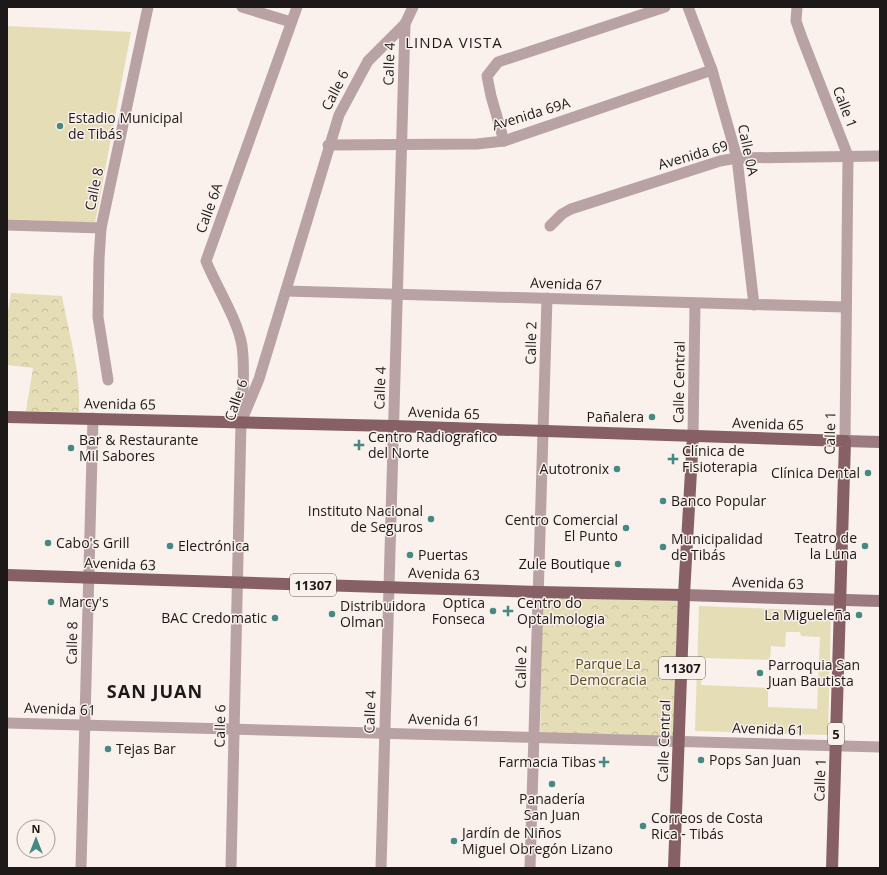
<svg xmlns="http://www.w3.org/2000/svg" width="887" height="875" viewBox="0 0 887 875" font-family="'Open Sans',sans-serif">
<style>
.park{fill:url(#park-crowns)}
.garden{fill:#e4ddb6;fill-rule:evenodd}
.lines{fill:none;stroke-linecap:round;stroke-linejoin:round}
.street{stroke:#b8a2a4;stroke-width:11}
.secondary{stroke:#9b7b7f;stroke-width:12}
.primary{stroke:#866064;stroke-width:12}
.poi-dot{fill:#448a83;stroke:#faf0ec;stroke-width:1.5}
.labels{text-anchor:middle;stroke-width:3;stroke-linejoin:round;paint-order:stroke}
.shield{fill:#faf0ec;stroke:#5f5a58;stroke-width:1}
.shield-label{font-size:13px;font-weight:bold;fill:#1d1918}
.street-label{font-size:14px;fill:#1d1918;stroke:#faf0ec}
.poi-label{font-size:14px;fill:#1d1918;stroke:#faf0ec;text-anchor:start}
.park-label{font-size:14px;fill:#584e1a;stroke:#faf0ec}
.neighbourhood-label{font-size:15px;letter-spacing:1px;fill:#1d1918;stroke:#faf0ec}
.district-label{font-size:18px;font-weight:bold;letter-spacing:1px;fill:#1d1918;stroke:#faf0ec}
</style>
<defs>
<pattern id="park-crowns" width="20" height="18" patternUnits="userSpaceOnUse"><rect width="20" height="18" fill="#e4ddb6"/><path d="M2 6a3 3 0 1 1 6 0M12 15a3 3 0 1 1 6 0" fill="none" stroke="#c3bd9c"/></pattern>
</defs>
<rect width="100%" height="100%" fill="#faf0ec"/>
<g class="park">
<path d="M11 293 62 296C69 334 81 373 79 412L26 411 33 368 7 365V317Z"/>
<path d="M543 596 678 601 673 741 540 738Z"/>
</g>
<g class="garden">
<path d="M7 26 131 32 95 223 7 219Z"/>
<path d="M699 606 831 611 828 735 695 731ZM786 632H800L801 636 820 637 817 709 768 707V688L701 685 703 658 770 660 771 646 785 647Z"/>
</g>
<g class="lines">
<g class="street">
<path d="M242 7 291 22"/>
<path d="M688 7 712 70 737 158 754 305"/>
<path d="M797 7 796 21 802 38 848 156 845 441"/>
<path d="M504 141 491 96 487 76 498 62 665 7"/>
<path d="M328 145 477 144 504 141 712 70"/>
<path d="M7 225 101 228"/>
<path d="M550 226 562 214 571 209 720 161 737 158 880 156"/>
<path d="M286 291 845 307"/>
<path d="M108 380 98 317 99 259 101 228 148 7"/>
<path d="M242 414C243 391 245 368 242 346 238 320 216 286 206 261L297 7"/>
<path d="M693 436 695 304"/>
<path d="M7 723 880 747"/>
<path d="M81 868 93 418"/>
<path d="M231 868 241 422 259 379 339 115 368 61 405 24"/>
<path d="M381 868 405 24 413 7"/>
<path d="M530 868 547 298"/>
</g>
<g class="secondary">
<path d="M845 441 880 442"/>
<path d="M684 595 880 601"/>
</g>
<g class="primary">
<path d="M7 417 393 426 845 441 832 868"/>
<path d="M7 575 538 592 684 595"/>
<path d="M674 868 684 595 693 436"/>
</g>
</g>
<g class="poi-dot">
<circle cx="60" cy="126" r="4"/>
<circle cx="652" cy="417" r="4"/>
<path d="M357 439h4v4h4v4h-4v4h-4v-4h-4v-4h4z"/>
<circle cx="71" cy="448" r="4"/>
<path d="M671 453h4v4h4v4h-4v4h-4v-4h-4v-4h4z"/>
<circle cx="617" cy="469" r="4"/>
<circle cx="868" cy="473" r="4"/>
<circle cx="663" cy="501" r="4"/>
<circle cx="431" cy="519" r="4"/>
<circle cx="626" cy="528" r="4"/>
<circle cx="48" cy="543" r="4"/>
<circle cx="170" cy="546" r="4"/>
<circle cx="865" cy="546" r="4"/>
<circle cx="663" cy="547" r="4"/>
<circle cx="410" cy="555" r="4"/>
<circle cx="618" cy="564" r="4"/>
<circle cx="51" cy="602" r="4"/>
<circle cx="493" cy="611" r="4"/>
<path d="M506 605h4v4h4v4h-4v4h-4v-4h-4v-4h4z"/>
<circle cx="332" cy="614" r="4"/>
<circle cx="859" cy="615" r="4"/>
<circle cx="275" cy="618" r="4"/>
<circle cx="760" cy="673" r="4"/>
<circle cx="108" cy="749" r="4"/>
<circle cx="701" cy="760" r="4"/>
<path d="M602 756h4v4h4v4h-4v4h-4v-4h-4v-4h4z"/>
<circle cx="552" cy="784" r="4"/>
<circle cx="643" cy="826" r="4"/>
<circle cx="454" cy="841" r="4"/>
</g>
<g class="labels">
<g class="shield">
<rect x="290" y="574" width="46" height="22" rx="3"/>
<rect x="659" y="657" width="46" height="22" rx="3"/>
<rect x="828" y="723" width="16" height="22" rx="3"/>
</g>
<g class="shield-label">
<text x="313" y="590">11307</text>
<text x="682" y="673">11307</text>
<text x="836" y="739">5</text>
</g>
<g class="street-label">
<text transform="translate(389 64) rotate(-88)" y="5">Calle 4</text>
<text transform="translate(335 90) rotate(-63)" y="5">Calle 6</text>
<text transform="translate(845 107) rotate(69)" y="5">Calle 1</text>
<text transform="translate(531 114) rotate(-17)" y="5">Avenida 69A</text>
<text transform="translate(748 150) rotate(78)" y="5">Calle 0A</text>
<text transform="translate(693 155) rotate(-16)" y="5">Avenida 69</text>
<text transform="translate(94 189) rotate(-78)" y="5">Calle 8</text>
<text transform="translate(209 208) rotate(-70)" y="5">Calle 6A</text>
<text transform="translate(566 284) rotate(2)" y="5">Avenida 67</text>
<text transform="translate(531 343) rotate(-89)" y="5">Calle 2</text>
<text transform="translate(679 382) rotate(-89)" y="5">Calle Central</text>
<text transform="translate(380 388) rotate(-88)" y="5">Calle 4</text>
<text transform="translate(236 400) rotate(-71)" y="5">Calle 6</text>
<text transform="translate(120 404) rotate(1)" y="5">Avenida 65</text>
<text transform="translate(444 413) rotate(2)" y="5">Avenida 65</text>
<text transform="translate(768 424) rotate(2)" y="5">Avenida 65</text>
<text transform="translate(830 433) rotate(-89)" y="5">Calle 1</text>
<text transform="translate(120 564) rotate(2)" y="5">Avenida 63</text>
<text transform="translate(444 574) rotate(2)" y="5">Avenida 63</text>
<text transform="translate(768 583) rotate(2)" y="5">Avenida 63</text>
<text transform="translate(72 643) rotate(-89)" y="5">Calle 8</text>
<text transform="translate(521 667) rotate(-89)" y="5">Calle 2</text>
<text transform="translate(60 709) rotate(2)" y="5">Avenida 61</text>
<text transform="translate(370 712) rotate(-88)" y="5">Calle 4</text>
<text transform="translate(444 720) rotate(2)" y="5">Avenida 61</text>
<text transform="translate(220 726) rotate(-89)" y="5">Calle 6</text>
<text transform="translate(768 729) rotate(2)" y="5">Avenida 61</text>
<text transform="translate(664 741) rotate(-88)" y="5">Calle Central</text>
<text transform="translate(820 780) rotate(-88)" y="5">Calle 1</text>
</g>
<g class="poi-label">
<text x="68" y="123">Estadio Municipal<tspan x="68" dy="16">de Tibás</tspan></text>
<text x="644" y="422" text-anchor="end">Pañalera</text>
<text x="368" y="442">Centro Radiografico<tspan x="368" dy="16">del Norte</tspan></text>
<text x="79" y="445">Bar &amp; Restaurante<tspan x="79" dy="16">Mil Sabores</tspan></text>
<text x="682" y="456">Clínica de<tspan x="682" dy="16">Fisioterapia</tspan></text>
<text x="609" y="474" text-anchor="end">Autotronix</text>
<text x="860" y="478" text-anchor="end">Clínica Dental</text>
<text x="671" y="506">Banco Popular</text>
<text x="423" y="516" text-anchor="end">Instituto Nacional<tspan x="423" dy="16">de Seguros</tspan></text>
<text x="618" y="525" text-anchor="end">Centro Comercial<tspan x="618" dy="16">El Punto</tspan></text>
<text x="857" y="543" text-anchor="end">Teatro de<tspan x="857" dy="16">la Luna</tspan></text>
<text x="671" y="544">Municipalidad<tspan x="671" dy="16">de Tibás</tspan></text>
<text x="56" y="548">Cabo's Grill</text>
<text x="178" y="551">Electrónica</text>
<text x="418" y="560">Puertas</text>
<text x="610" y="569" text-anchor="end">Zule Boutique</text>
<text x="59" y="607">Marcy's</text>
<text x="485" y="608" text-anchor="end">Optica<tspan x="485" dy="16">Fonseca</tspan></text>
<text x="517" y="608">Centro do<tspan x="517" dy="16">Optalmologia</tspan></text>
<text x="340" y="611">Distribuidora<tspan x="340" dy="16">Olman</tspan></text>
<text x="851" y="620" text-anchor="end">La Migueleña</text>
<text x="267" y="623" text-anchor="end">BAC Credomatic</text>
<text x="768" y="670">Parroquia San<tspan x="768" dy="16">Juan Bautista</tspan></text>
<text x="116" y="754">Tejas Bar</text>
<text x="709" y="765">Pops San Juan</text>
<text x="596" y="767" text-anchor="end">Farmacia Tibas</text>
<text x="552" y="804" text-anchor="middle">Panadería<tspan x="552" dy="16">San Juan</tspan></text>
<text x="651" y="823">Correos de Costa<tspan x="651" dy="16">Rica - Tibás</tspan></text>
<text x="462" y="838">Jardín de Niños<tspan x="462" dy="16">Miguel Obregón Lizano</tspan></text>
</g>
<g class="park-label">
<text x="608" y="669">Parque La<tspan x="608" dy="16">Democracia</tspan></text>
</g>
<g class="neighbourhood-label">
<text x="454" y="48">LINDA VISTA</text>
</g>
<g class="district-label">
<text x="155" y="698">SAN JUAN</text>
</g>
</g>
<rect width="887" height="875" fill="none" stroke="#1d1918" stroke-width="16"/>
<g transform="translate(36 839)"><circle r="19" fill="#faf0ec" stroke="#a29a97"/>
<path d="M0-3L7 15L0 10L-7 15Z" fill="#448a83"/>
<text y="-6" font-size="11" font-weight="bold" text-anchor="middle" fill="#1d1918">N</text>
</g>
</svg>
